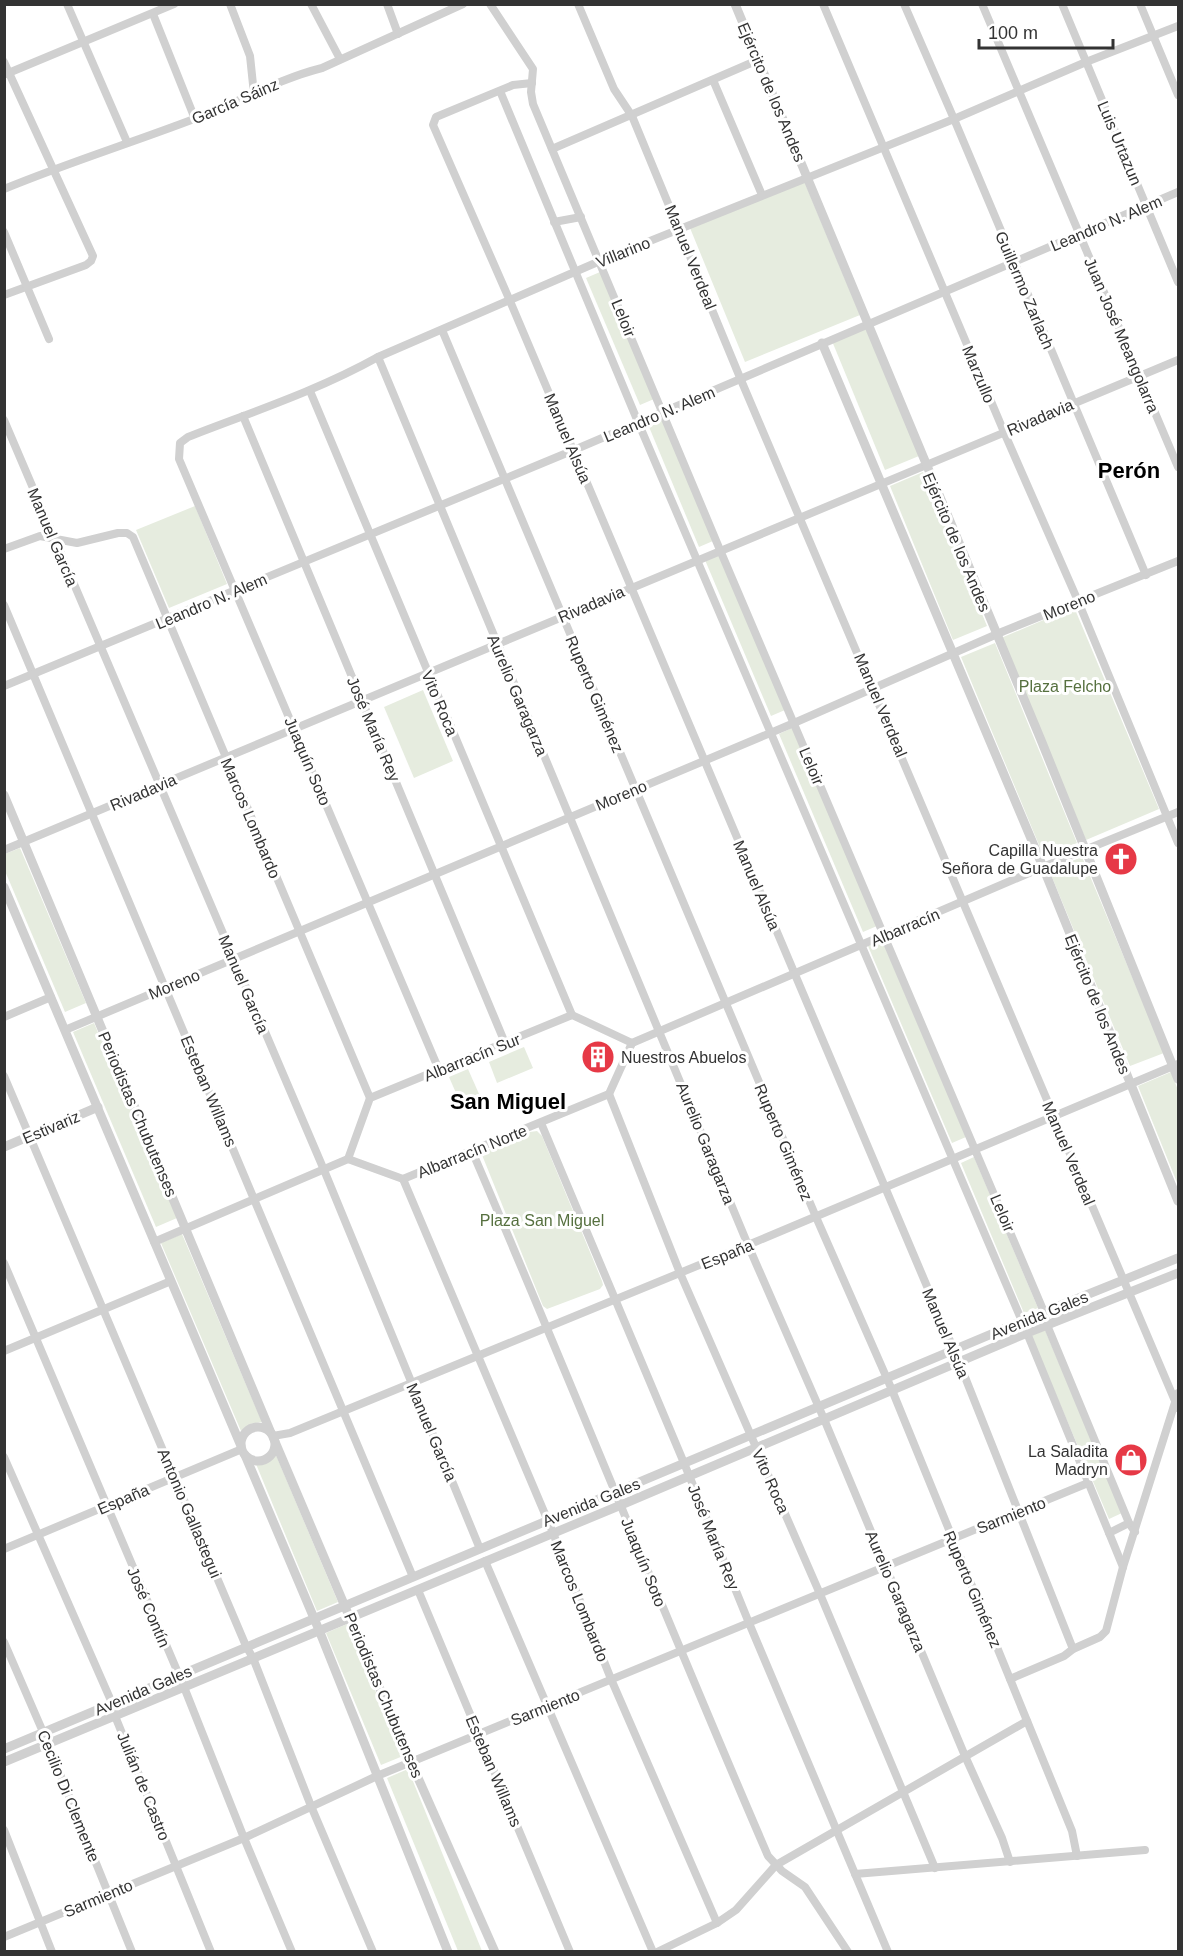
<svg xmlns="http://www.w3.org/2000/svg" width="1183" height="1956" viewBox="0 0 1183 1956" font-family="Helvetica,sans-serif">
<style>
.green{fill:#e6ecdf}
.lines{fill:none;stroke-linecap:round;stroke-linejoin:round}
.minor{stroke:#d0d0d0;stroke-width:8}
.tertiary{stroke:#d0d0d0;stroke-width:9}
.labels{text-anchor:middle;stroke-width:6;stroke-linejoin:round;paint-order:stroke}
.street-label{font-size:16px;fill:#333;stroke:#fff}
.park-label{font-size:16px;fill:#56703f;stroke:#fff}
.poi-label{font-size:16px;fill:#333;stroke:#fff;text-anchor:end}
.district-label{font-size:22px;font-weight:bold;fill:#000;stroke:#fff}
</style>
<rect width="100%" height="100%" fill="#fff"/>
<g class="green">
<path d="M804 181 860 315 745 362 690 228Z"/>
<path d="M600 272 654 399 640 405 586 278Z"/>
<path d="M865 327 919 456 885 470 832 341Z"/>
<path d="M661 416 713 541 699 547 647 422Z"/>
<path d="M923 472 987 626 953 640 890 486Z"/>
<path d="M195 506 227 584 169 608 136 530Z"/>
<path d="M719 554 785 710 771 716 705 560Z"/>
<path d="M1074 607 1159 809 1086 840 1001 638Z"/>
<path d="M995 643 1077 843 1044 857 961 657Z"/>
<path d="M423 690 453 761 414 778 384 707Z"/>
<path d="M792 728 877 926 863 932 779 734Z"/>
<path d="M20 848 86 1003 65 1012 5 871V854Z"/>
<path d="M1082 857 1164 1053 1130 1066 1049 870Z"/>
<path d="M882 940 966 1137 952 1143 868 946Z"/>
<path d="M94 1023 177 1218 156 1227 73 1032Z"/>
<path d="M524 1047 533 1068 497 1083 489 1062Z"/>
<path d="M468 1069 479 1094 460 1102 449 1077Z"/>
<path d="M1171 1072 1178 1090V1185L1138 1086Z"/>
<path d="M537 1131 542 1136 602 1281 603 1285 600 1289 547 1309 543 1306 482 1155 485 1151 530 1132Z"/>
<path d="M974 1157 1038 1308 1024 1313 961 1163Z"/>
<path d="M182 1234 262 1422 250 1424 241 1431 161 1243Z"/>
<path d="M1045 1330 1122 1513 1109 1519 1031 1336Z"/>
<path d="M276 1455 338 1602 317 1611 256 1464 267 1463Z"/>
<path d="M347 1624 403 1756 381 1765 326 1633Z"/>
<path d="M408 1769 482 1951H458L387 1778Z"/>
</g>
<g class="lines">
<g class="minor">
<path d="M67 4 127 142"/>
<path d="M230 4 250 56 254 94"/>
<path d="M311 4 340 59"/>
<path d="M387 4 398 34"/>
<path d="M490 4 533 69 531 92 533 104 720 550 1044 1312 1047 1325 1129 1523 1135 1532"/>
<path d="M578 4 614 89 632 116 741 380 1178 1408"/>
<path d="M823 4 1004 432 1078 601 1178 843"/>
<path d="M904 4 954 119 1146 575"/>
<path d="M982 4 1178 467"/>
<path d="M1062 4 1178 282"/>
<path d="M1140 4 1178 95"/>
<path d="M153 14 195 119"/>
<path d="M4 62 93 256 91 261 86 265 4 295"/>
<path d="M6 74 174 4"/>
<path d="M713 80 762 195"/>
<path d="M532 83 513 85 436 117 433 125 510 301 959 1362 1073 1649"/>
<path d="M500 91 638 422 1027 1333 1123 1567"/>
<path d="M552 149 758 60"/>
<path d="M4 189C67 163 131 143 194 119 237 103 278 79 322 68L463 4"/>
<path d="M554 222 581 217"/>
<path d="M4 232 49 339"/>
<path d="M442 330 816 1217 892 1390 1072 1831 1077 1856"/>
<path d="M378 357 748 1245 824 1419 965 1756 1002 1838 1010 1862"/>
<path d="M310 391 572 1015"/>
<path d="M243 416 505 1043"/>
<path d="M4 420 324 1170 480 1549"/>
<path d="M4 549 40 536 77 543 118 533H127L133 537 370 1098"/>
<path d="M4 605 413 1577"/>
<path d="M4 686 574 450 1178 192"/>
<path d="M4 850 1178 360"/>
<path d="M4 1017 51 997"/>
<path d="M65 1030 794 723 1004 631 1178 561"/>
<path d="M632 1043 1043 867 1178 812"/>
<path d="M439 1070 179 459 180 443 188 437C252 412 317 391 378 357L600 261 954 119 1086 62 1178 26"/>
<path d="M4 1076 246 1646 253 1658 311 1806 373 1952"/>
<path d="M609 1094 680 1273 820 1594 935 1868"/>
<path d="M541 1123 684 1463 749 1623 888 1952"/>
<path d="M472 1151C573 1386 667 1622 768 1856L782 1871 805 1887 848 1952"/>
<path d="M348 1159 370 1098 572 1015 632 1043"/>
<path d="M348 1159 403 1179 609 1094 632 1043"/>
<path d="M403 1179 553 1533 611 1679 717 1923"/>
<path d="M154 1242 348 1159"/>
<path d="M4 1263 184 1687 244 1838 292 1952"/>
<path d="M4 1351 171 1281"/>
<path d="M273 1436 290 1433 748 1245 1178 1064"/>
<path d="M4 1457 112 1703 115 1716 211 1952"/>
<path d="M1109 1533 1129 1523"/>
<path d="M4 1549 242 1449"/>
<path d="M485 1561 653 1952"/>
<path d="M418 1590 570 1952"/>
<path d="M4 1642 43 1732 132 1952"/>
<path d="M1010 1679 1064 1656 1073 1649 1100 1637 1106 1631 1123 1567 1178 1393"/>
<path d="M4 1830 52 1952"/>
<path d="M855 1874 1145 1850"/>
<path d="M4 1937 244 1838 377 1776 1088 1483"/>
<path d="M657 1952 717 1923 736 1910 776 1865 1027 1721"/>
</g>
<g class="tertiary">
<path d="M735 4 1041 740 1178 1079"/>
<path d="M822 343 1043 867 1178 1201"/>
<path d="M4 795 271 1433"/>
<path d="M4 887 241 1446"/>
<path d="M4 1147 98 1107"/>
<circle cx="258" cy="1444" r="17"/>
<path d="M273 1437 411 1762 495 1952"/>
<path d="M245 1455 319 1630 448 1952"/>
<path d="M4 1749 1044 1312 1178 1258"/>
<path d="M4 1762 621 1505 1027 1333 1178 1273"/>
</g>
</g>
<defs>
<symbol id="church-disc" viewBox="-11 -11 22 22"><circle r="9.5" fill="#e63946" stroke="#fff"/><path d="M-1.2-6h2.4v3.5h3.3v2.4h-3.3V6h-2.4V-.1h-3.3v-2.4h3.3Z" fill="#fff"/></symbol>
<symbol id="building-disc" viewBox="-11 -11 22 22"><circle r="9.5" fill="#e63946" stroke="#fff"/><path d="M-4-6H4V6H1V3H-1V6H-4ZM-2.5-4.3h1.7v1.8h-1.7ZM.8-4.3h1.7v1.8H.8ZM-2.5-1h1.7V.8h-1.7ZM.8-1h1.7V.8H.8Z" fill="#fff"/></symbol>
<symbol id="shop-disc" viewBox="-11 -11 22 22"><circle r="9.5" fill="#e63946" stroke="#fff"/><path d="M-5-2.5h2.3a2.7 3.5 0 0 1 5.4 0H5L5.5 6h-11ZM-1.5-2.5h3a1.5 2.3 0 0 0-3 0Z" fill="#fff"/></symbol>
</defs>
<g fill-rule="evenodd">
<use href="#church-disc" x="1102" y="840" width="38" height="38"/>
<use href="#building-disc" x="579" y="1038" width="38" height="38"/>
<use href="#shop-disc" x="1112" y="1441" width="38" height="38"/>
</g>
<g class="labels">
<g class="street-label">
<text transform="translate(772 92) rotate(67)" y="6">Ejército de los Andes</text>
<text transform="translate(235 101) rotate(-23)" y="6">García Sáinz</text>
<text transform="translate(1120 143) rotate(67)" y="6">Luis Urtazun</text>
<text transform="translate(1106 223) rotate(-23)" y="6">Leandro N. Alem</text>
<text transform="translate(623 252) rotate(-22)" y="6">Villarino</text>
<text transform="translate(691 257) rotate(68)" y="6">Manuel Verdeal</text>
<text transform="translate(1025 290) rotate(67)" y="6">Guillermo Zarlach</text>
<text transform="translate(624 318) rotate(68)" y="6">Leloir</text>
<text transform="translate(1122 335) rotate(67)" y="6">Juan José Meangolarra</text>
<text transform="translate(979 374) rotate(67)" y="6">Marzullo</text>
<text transform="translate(659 414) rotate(-23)" y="6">Leandro N. Alem</text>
<text transform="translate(1040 417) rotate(-23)" y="6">Rivadavia</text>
<text transform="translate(568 438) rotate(67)" y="6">Manuel Alsúa</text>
<text transform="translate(53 537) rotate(67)" y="6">Manuel García</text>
<text transform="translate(957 542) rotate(67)" y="6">Ejército de los Andes</text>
<text transform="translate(211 601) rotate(-23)" y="6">Leandro N. Alem</text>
<text transform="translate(591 604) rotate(-23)" y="6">Rivadavia</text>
<text transform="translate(1069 605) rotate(-22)" y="6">Moreno</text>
<text transform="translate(595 694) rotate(67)" y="6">Ruperto Giménez</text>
<text transform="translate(518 695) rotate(67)" y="6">Aurelio Garagarza</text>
<text transform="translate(440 703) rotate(67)" y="6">Vito Roca</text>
<text transform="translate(881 705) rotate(67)" y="6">Manuel Verdeal</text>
<text transform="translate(374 729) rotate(67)" y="6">José María Rey</text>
<text transform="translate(308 761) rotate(67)" y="6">Juaquín Soto</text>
<text transform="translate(812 766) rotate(67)" y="6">Leloir</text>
<text transform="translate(143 792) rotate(-23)" y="6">Rivadavia</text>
<text transform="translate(621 795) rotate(-23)" y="6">Moreno</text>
<text transform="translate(251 818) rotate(67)" y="6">Marcos Lombardo</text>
<text transform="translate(757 885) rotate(67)" y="6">Manuel Alsúa</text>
<text transform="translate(905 927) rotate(-23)" y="6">Albarracín</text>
<text transform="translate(174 984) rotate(-23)" y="6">Moreno</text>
<text transform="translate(244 984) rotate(67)" y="6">Manuel García</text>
<text transform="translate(1098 1004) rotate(68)" y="6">Ejército de los Andes</text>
<text transform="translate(472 1057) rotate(-22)" y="6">Albarracín Sur</text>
<text transform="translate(209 1091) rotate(67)" y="6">Esteban Willams</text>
<text transform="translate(138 1114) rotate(67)" y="6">Periodistas Chubutenses</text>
<text transform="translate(51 1127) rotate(-23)" y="6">Estivariz</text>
<text transform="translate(784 1142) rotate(67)" y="6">Ruperto Giménez</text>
<text transform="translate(706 1143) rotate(68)" y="6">Aurelio Garagarza</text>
<text transform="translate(472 1151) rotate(-22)" y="6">Albarracín Norte</text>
<text transform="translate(1069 1153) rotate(67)" y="6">Manuel Verdeal</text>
<text transform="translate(1003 1213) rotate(67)" y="6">Leloir</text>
<text transform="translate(727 1254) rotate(-22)" y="6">España</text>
<text transform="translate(1039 1315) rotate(-22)" y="6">Avenida Gales</text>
<text transform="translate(946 1333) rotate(67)" y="6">Manuel Alsúa</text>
<text transform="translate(432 1432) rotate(67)" y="6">Manuel García</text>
<text transform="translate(771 1481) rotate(66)" y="6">Vito Roca</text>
<text transform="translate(123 1499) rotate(-23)" y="6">España</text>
<text transform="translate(591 1502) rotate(-22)" y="6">Avenida Gales</text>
<text transform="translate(190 1513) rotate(67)" y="6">Antonio Gallastegui</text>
<text transform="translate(1011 1515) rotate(-22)" y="6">Sarmiento</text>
<text transform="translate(714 1537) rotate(68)" y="6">José María Rey</text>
<text transform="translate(644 1562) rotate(68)" y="6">Juaquín Soto</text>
<text transform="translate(973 1589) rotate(67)" y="6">Ruperto Giménez</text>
<text transform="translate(896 1591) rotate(67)" y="6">Aurelio Garagarza</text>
<text transform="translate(580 1601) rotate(68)" y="6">Marcos Lombardo</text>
<text transform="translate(149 1607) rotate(67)" y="6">José Contín</text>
<text transform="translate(143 1690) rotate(-23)" y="6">Avenida Gales</text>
<text transform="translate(384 1695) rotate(67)" y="6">Periodistas Chubutenses</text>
<text transform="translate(545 1707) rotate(-22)" y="6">Sarmiento</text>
<text transform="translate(494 1771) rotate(67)" y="6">Esteban Willams</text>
<text transform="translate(144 1786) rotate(68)" y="6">Julián de Castro</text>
<text transform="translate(69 1796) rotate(68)" y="6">Cecilio Di Clemente</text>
<text transform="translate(98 1898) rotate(-23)" y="6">Sarmiento</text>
</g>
<g class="park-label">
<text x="1065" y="692">Plaza Felcho</text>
<text x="542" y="1226">Plaza San Miguel</text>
</g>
<g class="poi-label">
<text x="1098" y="856">Capilla Nuestra<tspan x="1098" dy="18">Señora de Guadalupe</tspan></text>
<text x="621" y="1063" text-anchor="start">Nuestros Abuelos</text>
<text x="1108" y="1457">La Saladita<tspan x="1108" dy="18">Madryn</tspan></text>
</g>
<g class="district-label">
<text x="1129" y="478">Perón</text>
<text x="508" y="1109">San Miguel</text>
</g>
</g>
<rect width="1183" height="1956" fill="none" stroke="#333333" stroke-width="12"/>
<path d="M979 39v9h134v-9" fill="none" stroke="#333333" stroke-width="3"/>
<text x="988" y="39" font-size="18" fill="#333333" stroke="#ffffff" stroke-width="4.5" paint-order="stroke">100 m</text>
</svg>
